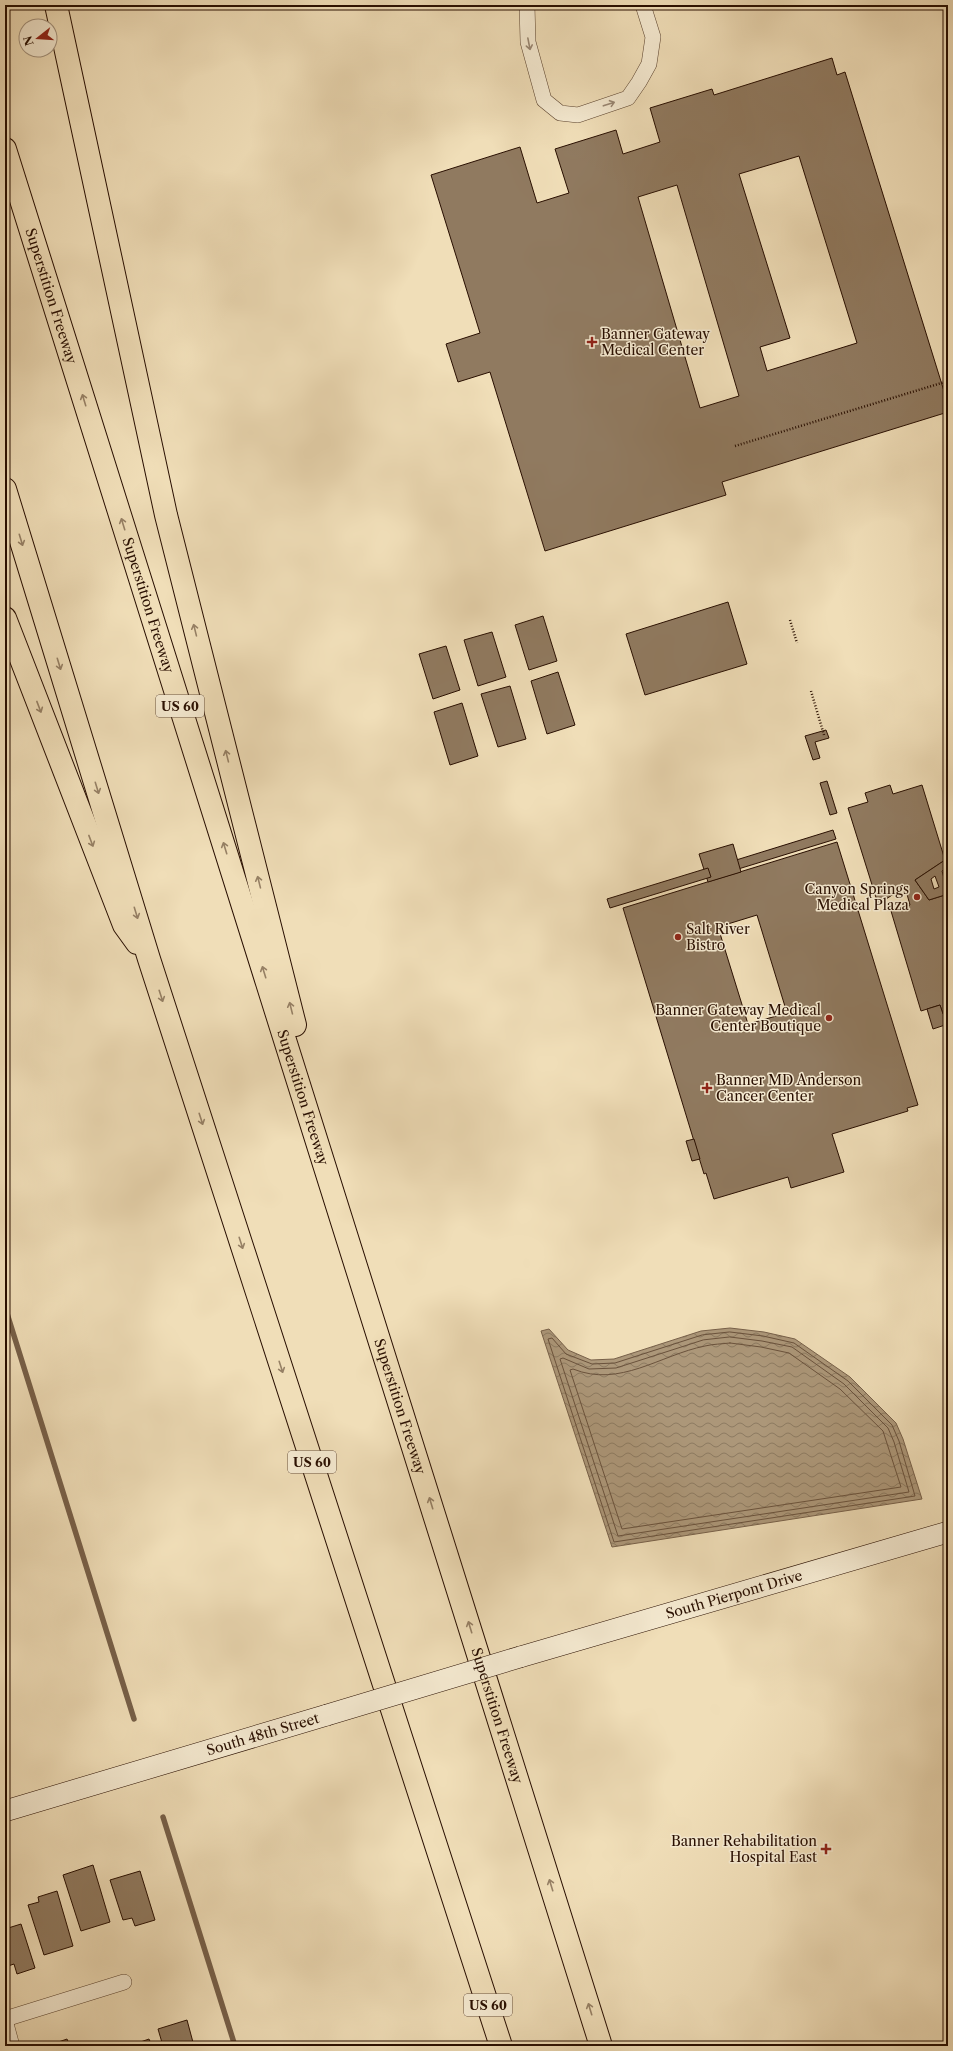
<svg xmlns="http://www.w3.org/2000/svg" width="953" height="2051" viewBox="0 0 953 2051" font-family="'Libre Caslon Text',serif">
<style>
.water{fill:url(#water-waves);stroke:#776049}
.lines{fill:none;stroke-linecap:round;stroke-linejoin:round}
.shore{stroke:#6a523c;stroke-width:1}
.stream{stroke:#776049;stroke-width:5.5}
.building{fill:#907a60;stroke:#280e00;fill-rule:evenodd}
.street-casing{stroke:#5a422e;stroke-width:16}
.secondary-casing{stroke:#280e00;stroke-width:22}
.highway-casing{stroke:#280e00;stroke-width:24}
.path{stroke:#280e00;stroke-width:2.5;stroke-dasharray:1 2;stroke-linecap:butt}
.street{stroke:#f5ead1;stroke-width:15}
.secondary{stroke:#f5ead1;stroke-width:21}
.highway{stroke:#f0deb8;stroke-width:22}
.secondary-bridge-casing{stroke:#280e00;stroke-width:22;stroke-linecap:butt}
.secondary-bridge{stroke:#f5ead1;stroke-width:21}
.oneway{stroke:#998773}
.oneway2{stroke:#968065}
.poi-dot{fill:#8f2418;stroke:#f5ead1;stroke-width:1.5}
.labels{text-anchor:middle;stroke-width:3;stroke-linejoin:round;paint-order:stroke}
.shield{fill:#f5ead1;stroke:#66503f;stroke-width:1}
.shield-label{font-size:13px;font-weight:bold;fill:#280e00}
.street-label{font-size:14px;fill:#280e00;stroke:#f5ead1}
.poi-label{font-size:14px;fill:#280e00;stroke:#f5ead1;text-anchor:start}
</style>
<defs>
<pattern id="water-waves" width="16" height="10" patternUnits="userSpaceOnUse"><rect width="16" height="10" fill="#ac9779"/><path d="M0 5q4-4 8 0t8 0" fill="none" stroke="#8c7a61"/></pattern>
</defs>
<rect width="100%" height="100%" fill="#f0deb8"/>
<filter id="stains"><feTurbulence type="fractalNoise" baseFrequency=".005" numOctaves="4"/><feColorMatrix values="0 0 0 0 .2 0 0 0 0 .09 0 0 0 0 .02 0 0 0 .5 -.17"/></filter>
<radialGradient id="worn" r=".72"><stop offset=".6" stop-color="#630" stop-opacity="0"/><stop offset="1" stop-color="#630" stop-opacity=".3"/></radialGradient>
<path class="water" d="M730 1328 764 1332 795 1339 850 1377 896 1423 903 1439 922 1499 612 1547 541 1331 549 1329 568 1350 591 1360 614 1359 701 1331Z"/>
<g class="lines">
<g class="shore">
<path d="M730 1332 763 1336 794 1343 848 1381 892 1425 899 1441 915 1496 614 1542 548 1339 552 1338 566 1354 592 1364 615 1363 702 1335Z"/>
<path d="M730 1337 762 1341 792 1347 844 1384 888 1428 894 1442 909 1492 618 1536 560 1359 563 1358 589 1369 616 1368 703 1340Z"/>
<path d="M730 1343 761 1347 789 1353 840 1389 883 1431 901 1487 622 1529 570 1370 573 1369C620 1388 660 1355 705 1346 713 1344 722 1344 730 1343Z"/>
</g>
<g class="stream">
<path d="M5 1307 134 1719"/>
<path d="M163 1817 235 2046"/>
</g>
</g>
<g class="building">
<path d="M832 58 837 75 845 72 948 404V412L722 482 726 495 545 551 490 372 458 382 446 344 480 333 431 175 520 147 537 203 569 193 555 149 616 130 623 154 660 142 650 108 712 89 714 95ZM799 156 857 343 767 371 760 347 790 338 739 174ZM677 185 739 396 700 408 638 197Z"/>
<path d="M728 602 747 664 645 695 626 634Z"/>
<path d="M543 616 557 661 529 670 515 625Z"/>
<path d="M492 632 506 677 478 686 464 640Z"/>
<path d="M446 646 460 690 433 699 419 654Z"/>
<path d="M558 672 575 725 547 734 531 681Z"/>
<path d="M510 686 526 739 498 747 481 694Z"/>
<path d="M462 703 478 756 450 765 434 712Z"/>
<path d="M826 730 829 738 815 742 820 758 813 760 805 736Z"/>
<path d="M827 781 837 813 830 815 820 783Z"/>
<path d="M890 785 893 794 922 785 945 860 915 880 929 900 948 894V1012L943 1014 940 1005 921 1011 891 911 910 905 905 887 878 904 848 808 868 802 865 793Z"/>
<path d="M833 830 836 839 735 870 733 861Z"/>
<path d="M837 842 918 1105 907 1108 908 1111 832 1134 844 1172 791 1188 788 1177 714 1199 706 1173 704 1174 623 908ZM757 915 787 1013 748 1024 718 927Z"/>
<path d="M733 844 741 872 708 882 699 854Z"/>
<path d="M948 858V874L946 868 942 871 946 885 948 884V894L929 900 915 880ZM935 876 939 887 934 889 931 879Z"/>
<path d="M708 868 711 877 610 908 607 899Z"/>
<path d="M940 1005 943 1014 946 1013 948 1024 933 1029 927 1009Z"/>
<path d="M694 1139 700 1159 692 1161 686 1141Z"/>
<path d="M93 1865 110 1922 81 1931 63 1875Z"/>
<path d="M140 1871 155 1920 135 1926 132 1918 123 1920 110 1880Z"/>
<path d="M57 1891 73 1946 44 1955 28 1905 39 1902 38 1897Z"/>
<path d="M21 1924 35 1968 17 1974 14 1964 5 1967V1929Z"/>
<path d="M187 2020 194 2046H163L158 2029Z"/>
<path d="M67 2039 70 2046H47Z"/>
<path d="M149 2039 152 2046H129Z"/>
</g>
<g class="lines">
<defs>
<g id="street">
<path d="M527 5 528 42 544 100 560 113 578 115 628 98 639 82 649 64 653 37 643 5"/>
<path d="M5 2019 124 1982"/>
<path d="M5 2020 12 2046"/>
</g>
<g id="secondary">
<path id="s1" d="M520 1657 948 1532"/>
<path id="s2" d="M5 1811 327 1715"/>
</g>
<g id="highway">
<path d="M56 5 166 515 295 1025"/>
<path id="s3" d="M5 149 601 2046"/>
<path d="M5 489 149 959 501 2046"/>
<path d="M5 618 124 925 137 943"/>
</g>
</defs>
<use href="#street" class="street-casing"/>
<use href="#secondary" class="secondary-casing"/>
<use href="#highway" class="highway-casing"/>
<g class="path">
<path d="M735 446 948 381"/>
<path d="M790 620 797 643"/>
<path d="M811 691 824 735"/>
</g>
<use href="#street" class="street"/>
<use href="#secondary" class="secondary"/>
<use href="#highway" class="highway"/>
<defs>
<path id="secondary-bridge" d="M327 1715 520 1657"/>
</defs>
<use href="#secondary-bridge" class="secondary-bridge-casing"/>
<use href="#secondary-bridge" class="secondary-bridge"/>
</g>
<defs><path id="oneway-shaft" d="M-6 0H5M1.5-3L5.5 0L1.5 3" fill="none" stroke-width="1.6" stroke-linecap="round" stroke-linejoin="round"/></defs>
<g class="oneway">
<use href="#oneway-shaft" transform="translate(529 44) rotate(79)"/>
<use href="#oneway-shaft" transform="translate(609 104) rotate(-18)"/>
</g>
<g class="oneway2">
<use href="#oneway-shaft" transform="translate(84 400) rotate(-107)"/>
<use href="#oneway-shaft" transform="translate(123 524) rotate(-107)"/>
<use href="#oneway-shaft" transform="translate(21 540) rotate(73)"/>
<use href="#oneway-shaft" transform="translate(195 630) rotate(-104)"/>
<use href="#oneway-shaft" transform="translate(59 664) rotate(73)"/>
<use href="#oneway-shaft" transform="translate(39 707) rotate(69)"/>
<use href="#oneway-shaft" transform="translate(227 756) rotate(-104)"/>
<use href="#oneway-shaft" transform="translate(97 788) rotate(73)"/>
<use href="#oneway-shaft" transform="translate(91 841) rotate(69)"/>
<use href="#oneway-shaft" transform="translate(225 848) rotate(-107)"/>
<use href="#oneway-shaft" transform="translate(259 882) rotate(-104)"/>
<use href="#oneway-shaft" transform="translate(136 913) rotate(73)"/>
<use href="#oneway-shaft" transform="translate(264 972) rotate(-107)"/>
<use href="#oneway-shaft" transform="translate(161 996) rotate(72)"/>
<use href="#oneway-shaft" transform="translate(291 1008) rotate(-104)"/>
<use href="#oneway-shaft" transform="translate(201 1119) rotate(72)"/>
<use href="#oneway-shaft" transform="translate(241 1243) rotate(72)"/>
<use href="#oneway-shaft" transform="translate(281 1367) rotate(72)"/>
<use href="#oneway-shaft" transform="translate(431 1503) rotate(-107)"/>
<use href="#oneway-shaft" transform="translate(470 1627) rotate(-107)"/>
<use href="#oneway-shaft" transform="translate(551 1885) rotate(-107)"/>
<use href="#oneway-shaft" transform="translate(590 2009) rotate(-107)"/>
</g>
<g class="poi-dot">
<path d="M590 336h4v4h4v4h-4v4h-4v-4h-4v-4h4z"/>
<circle cx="917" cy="897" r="4"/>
<circle cx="678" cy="937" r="4"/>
<circle cx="829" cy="1018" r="4"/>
<path d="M705 1082h4v4h4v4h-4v4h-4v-4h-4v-4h4z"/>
<path d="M824 1843h4v4h4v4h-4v4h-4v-4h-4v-4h4z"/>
</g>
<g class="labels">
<g class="shield">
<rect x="156" y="695" width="48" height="22" rx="3"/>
<rect x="288" y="1451" width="48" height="22" rx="3"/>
<rect x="464" y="1994" width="48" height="22" rx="3"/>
</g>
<g class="shield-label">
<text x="180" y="711">US 60</text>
<text x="312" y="1467">US 60</text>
<text x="488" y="2010">US 60</text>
</g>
<g class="street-label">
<text dy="5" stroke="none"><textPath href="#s3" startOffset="154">Superstition Freeway</textPath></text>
<text dy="5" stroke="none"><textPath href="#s3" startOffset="478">Superstition Freeway</textPath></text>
<text dy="5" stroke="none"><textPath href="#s3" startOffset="994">Superstition Freeway</textPath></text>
<text dy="5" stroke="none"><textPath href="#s3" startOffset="1318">Superstition Freeway</textPath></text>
<text dy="5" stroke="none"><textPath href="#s1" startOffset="223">South Pierpont Drive</textPath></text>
<text dy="5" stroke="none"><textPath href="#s3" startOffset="1642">Superstition Freeway</textPath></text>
<text dy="5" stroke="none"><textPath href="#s2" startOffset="269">South 48th Street</textPath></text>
</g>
<g class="poi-label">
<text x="601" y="339">Banner Gateway<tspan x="601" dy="16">Medical Center</tspan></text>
<text x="909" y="894" text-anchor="end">Canyon Springs<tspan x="909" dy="16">Medical Plaza</tspan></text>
<text x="686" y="934">Salt River<tspan x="686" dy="16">Bistro</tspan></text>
<text x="821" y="1015" text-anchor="end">Banner Gateway Medical<tspan x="821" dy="16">Center Boutique</tspan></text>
<text x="716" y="1085">Banner MD Anderson<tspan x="716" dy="16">Cancer Center</tspan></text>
<text x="817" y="1846" text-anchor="end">Banner Rehabilitation<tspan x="817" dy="16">Hospital East</tspan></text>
</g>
</g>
<rect width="953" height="2051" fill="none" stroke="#f0deb8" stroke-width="20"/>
<rect x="6" y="6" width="941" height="2039" fill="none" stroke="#280e00" stroke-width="2"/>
<rect x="10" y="10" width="933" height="2031" fill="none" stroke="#280e00"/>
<g transform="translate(38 38) rotate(253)"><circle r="19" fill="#f5ead1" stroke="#a3927d"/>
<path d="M0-3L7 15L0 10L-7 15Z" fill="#8f2418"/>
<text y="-6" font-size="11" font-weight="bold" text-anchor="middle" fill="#280e00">N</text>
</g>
<rect width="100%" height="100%" filter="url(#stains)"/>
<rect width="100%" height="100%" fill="url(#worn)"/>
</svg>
